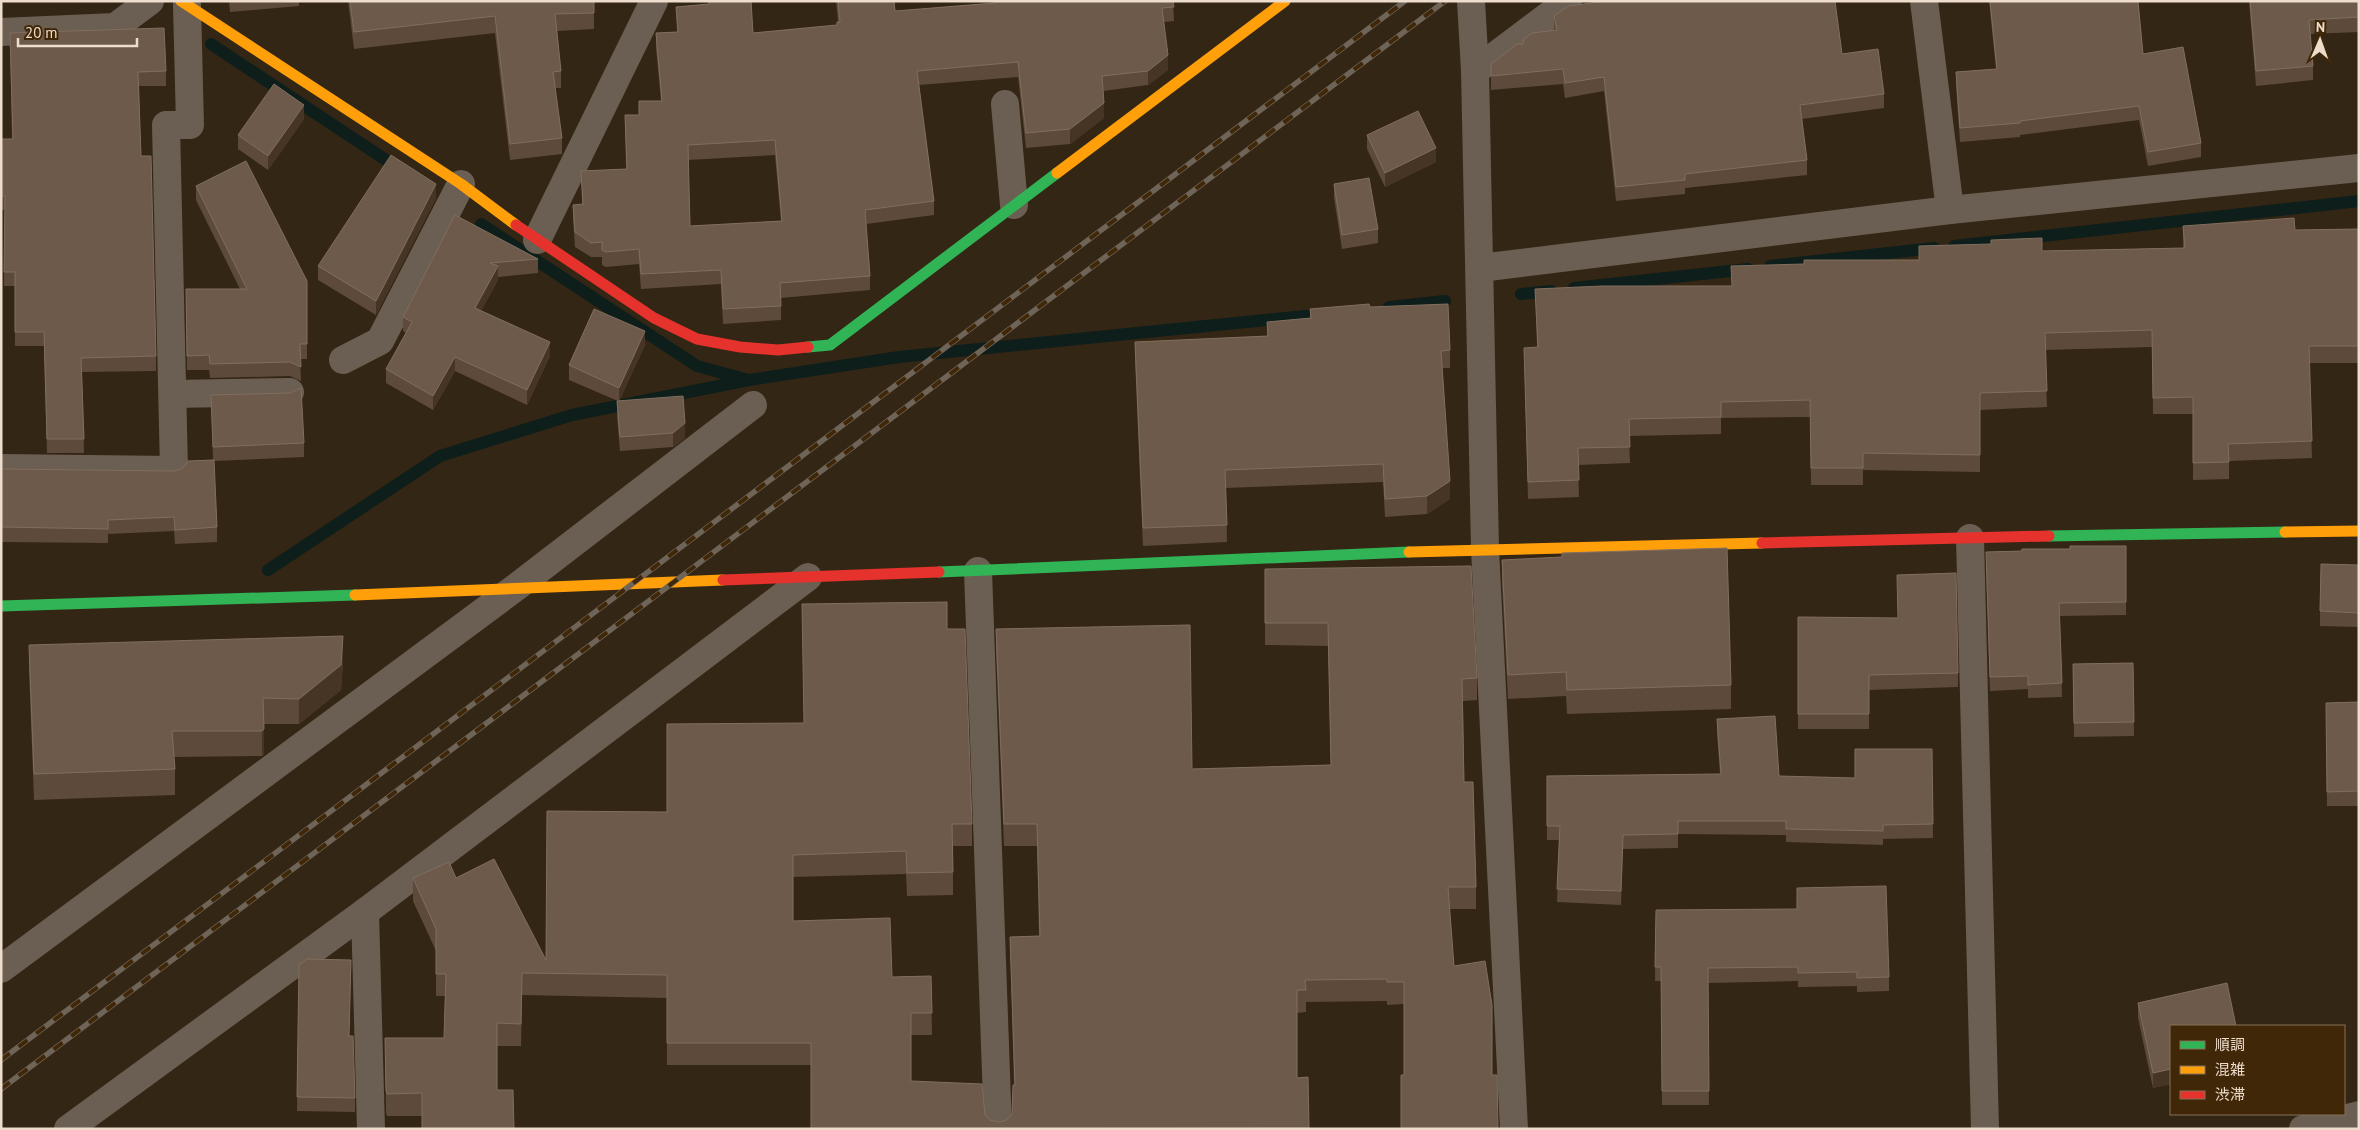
<svg xmlns="http://www.w3.org/2000/svg" width="2360" height="1130" viewBox="0 0 2360 1130" font-family="'PT Sans','Noto Sans JP',sans-serif">
<style>
.lines{fill:none;stroke-linecap:round;stroke-linejoin:round}
.stream{stroke:#0d1e1b;stroke-width:12}
.street{stroke:#6a5f52;stroke-width:28}
.fast{stroke:#30b455;stroke-width:11}
.slow{stroke:#ff9f0a;stroke-width:11}
.jam{stroke:#e5322d;stroke-width:11}
.rail-casing{stroke:#6e6458;stroke-width:5.5}
.rail{stroke:#402708;stroke-width:4;stroke-dasharray:11;stroke-linecap:butt}
.wall{fill:#5d4a3b;fill-rule:evenodd}
.shaded-wall{fill:#463525}
.building{fill:#6d5a4b;stroke:#816e5f;fill-rule:evenodd}
</style>
<rect width="100%" height="100%" fill="#332615"/>
<g class="lines">
<g class="stream">
<path d="M211 44 401 170"/>
<path d="M481 224 697 366 745 379"/>
<path d="M1954 246 2359 201"/>
<path d="M1770 266 1934 248"/>
<path d="M1574 288 1748 269"/>
<path d="M1521 294 1551 291"/>
<path d="M1389 307 1445 301"/>
<path d="M268 570 440 456 572 415 749 380 899 357 1325 314"/>
</g>
<g class="street">
<path d="M1471 1 1475 71 1485 549 1514 1129"/>
<path d="M1924 1 1950 210"/>
<path d="M1 32 115 27 150 1"/>
<path d="M1475 71 1568 1"/>
<path d="M1005 104 1014 205"/>
<path d="M537 240 654 1"/>
<path d="M1480 268 1950 210 2359 168"/>
<path d="M343 360 380 341 461 184"/>
<path d="M173 394 290 392"/>
<path d="M1 468 174 470 166 125H190L187 5"/>
<path d="M1970 538 1985 1129"/>
<path d="M978 571 998 1129"/>
<path d="M365 912 371 1129"/>
<path d="M1 969 515 588 753 405"/>
<path d="M68 1129 365 912 808 577"/>
<path d="M2303 1129 2359 1115"/>
</g>
<g class="fast">
<path d="M808 347 830 345 1057 173"/>
<path d="M2049 536 2285 532"/>
<path d="M939 572 1409 552"/>
<path d="M1 606 355 595"/>
</g>
<g class="slow">
<path d="M181 1 461 184 516 225"/>
<path d="M1057 173 1285 1"/>
<path d="M2285 532 2359 531"/>
<path d="M1409 552 1762 543"/>
<path d="M355 595 723 580"/>
</g>
<g class="jam">
<path d="M516 225 654 318 697 339 740 347 778 350 808 347"/>
<path d="M1762 543 2049 536"/>
<path d="M723 580 939 572"/>
</g>
<defs>
<g id="rail">
<path d="M1 1060 1405 1"/>
<path d="M1 1089 1445 1"/>
</g>
</defs>
<use href="#rail" class="rail-casing"/>
<use href="#rail" class="rail"/>
</g>
<g class="wall">
<path d="M229 1H299V6L230 12Z"/>
<path d="M348 1H594V29L557 31 561 71V88H555L562 138V154L510 160 495 33 354 49Z"/>
<path d="M708 1H751L753 33 837 25 838 22 836 1H894L895 11 994 3V1H1173L1174 21 1164 22 1168 70 1148 85 1103 91 1104 118 1070 144 1026 148 1018 77 919 85 934 201V215L866 224 870 276V290L781 298V320L723 324 721 284 641 289 639 264 606 267 602 265V257H591L575 247 573 219V205L582 204 581 171 626 169 625 115H639L661 101 656 48V33L677 32 676 7 708 4ZM775 155 781 221 690 226 688 160Z"/>
<path d="M1598 1H1835L1842 54 1884 94V108L1802 119 1807 160V175L1685 188V194L1616 201 1604 91 1565 98 1563 84 1491 90V64L1523 44 1554 31V16L1598 2Z"/>
<path d="M1989 1H2138L2143 54 2201 143V157L2148 166 2139 120 2020 135V137L1960 142 1956 86V72L1996 69Z"/>
<path d="M2249 1H2359V32L2310 34 2313 66V80L2256 86Z"/>
<path d="M10 47 166 71V86H139L141 156 156 356V371L82 372 84 453H47L44 346H15V286H4L5 210H1V139H12Z"/>
<path d="M304 119 268 170 238 149V135Z"/>
<path d="M1367 135 1436 162 1385 187 1367 149Z"/>
<path d="M1334 184 1378 229V243L1342 249 1334 198Z"/>
<path d="M196 186 307 281V359H300L301 381 290 376 210 378 209 370H187L186 304 240 289 196 200Z"/>
<path d="M436 198 376 315 318 280V266Z"/>
<path d="M455 215 538 259V273L498 277V280L481 311 550 356 527 405 455 371 433 410 386 383V369L406 333 403 331V317Z"/>
<path d="M2183 226 2295 230 2359 229V363H2309L2312 458 2229 461V479L2193 480V414H2153L2152 347 2045 350 2047 407 1980 410V472L1863 470V485H1811L1810 417 1721 418V434L1629 436 1630 463 1578 465 1579 497 1528 499 1524 348 1537 347 1535 289 1731 286 1804 264 1919 260 2042 251 2183 248Z"/>
<path d="M1370 307 1450 350V368H1442L1450 499 1427 514 1385 517 1383 482 1226 488 1227 542 1143 546 1135 360V342L1267 336V322L1310 318V309Z"/>
<path d="M645 345 619 401 685 438 673 447 620 451 617 416 618 401 569 380V365Z"/>
<path d="M211 395 304 443V457L214 461 217 527V542L175 544 174 531 108 534V543L1 542V469L174 471 213 460Z"/>
<path d="M2126 546V615L2060 616 2062 697 2028 698V689L1990 691 1986 566 2070 549Z"/>
<path d="M1502 560 1731 685V709L1567 714 1566 696 1508 699 1502 584Z"/>
<path d="M2359 565V627L2320 626V611Z"/>
<path d="M1265 569 1477 678V700L1463 701 1464 782 1476 887V909H1450L1404 1075V1004L1387 1005V1001L1306 1002V1012L1297 1013V1078L1308 1077 1309 1129H811V1065H667V998L522 995 521 1046H497L422 1116H387L386 1112 385 1038H444L445 996H436V951L413 901V878H456L546 960 667 812 804 723 947 629 972 824V846H953V895L907 896 906 874 793 877V921L892 977 931 976 932 1035H911V1081L985 1115 990 1120 999 1122 1007 1120 1012 1114 1014 1085 1010 937 1039 936 1037 846H1004L996 651V629L1192 769 1331 765 1328 646 1265 645Z"/>
<path d="M1798 617 1958 673V687L1869 690V729H1798Z"/>
<path d="M29 645 343 662 341 690 299 724H264V754L262 756 174 757 175 769V795L34 800 29 671Z"/>
<path d="M2133 663 2134 736 2074 737 2073 664Z"/>
<path d="M2359 702V806H2327L2326 703Z"/>
<path d="M1717 719 1779 776 1855 778 1932 749 1933 838 1883 839V845L1786 842V835L1678 834V848L1623 849 1621 905 1557 902 1559 840H1547V776L1720 774 1717 733Z"/>
<path d="M1656 910 1889 977V991L1857 992V986L1798 987V981L1708 983 1709 1105H1662L1661 981H1655Z"/>
<path d="M299 965 350 1036 355 1098V1112L297 1111Z"/>
<path d="M2138 1003 2171 1026V1084L2153 1088 2138 1018Z"/>
</g>
<g class="shaded-wall">
<path d="M1168 55V70L1148 85V71Z"/>
<path d="M1104 103V118L1070 144V129Z"/>
<path d="M304 105V119L268 170V156Z"/>
<path d="M1436 148V162L1385 187V173Z"/>
<path d="M436 184V198L376 315V301Z"/>
<path d="M498 266V280L475 322V308Z"/>
<path d="M645 331V345L619 402V388Z"/>
<path d="M550 342V356L527 405V390Z"/>
<path d="M455 357V371L433 410V396Z"/>
<path d="M685 423V438L673 447V433Z"/>
<path d="M1450 481V499L1427 514V496Z"/>
<path d="M343 636V662L341 690 299 724V699Z"/>
<path d="M264 729V754L262 756V731Z"/>
<path d="M2171 1069V1084L2153 1088V1073Z"/>
</g>
<g class="building">
<path d="M350 1H594V13L555 14 561 71 553 72 562 138 510 144 495 16 354 32Z"/>
<path d="M709 1H751L753 33 837 25V22H840L838 1H894L895 11 995 3V1H1173L1174 7 1162 8 1168 55 1148 71 1102 76 1104 103 1070 129 1026 133 1018 62 917 71 934 201 865 210 870 276 780 283 781 306 723 309 721 270 641 274 639 249 606 252 602 250V242L591 243 575 232 573 205 583 204 581 171 627 169 625 115H639V101H662L656 33 678 32 676 7 709 4ZM775 140 782 221 690 226 688 145Z"/>
<path d="M1599 1H1835L1842 54 1878 49 1884 94 1800 105 1807 160 1685 174V180L1616 187 1604 77 1565 83 1563 69 1491 76V64L1517 44H1523L1524 39 1532 33 1557 30 1554 16 1568 6 1599 2Z"/>
<path d="M1990 1H2138L2143 54 2183 47 2201 143 2148 152 2139 106 2020 121V123L1960 128 1956 72 1997 69Z"/>
<path d="M2250 1H2359V17L2309 20 2313 66 2256 71Z"/>
<path d="M164 28 166 71 138 72 141 156H151L156 356 81 358 84 439H47L44 332H15V272H4L5 196H1V139H13L10 33Z"/>
<path d="M274 84 304 105 268 156 238 135Z"/>
<path d="M1418 111 1436 148 1385 173 1367 135Z"/>
<path d="M391 155 436 184 376 301 318 266Z"/>
<path d="M246 161 307 281V344H300L301 367 290 362 210 364 209 355 187 356 186 289H247L196 186Z"/>
<path d="M1369 178 1378 229 1342 235 1334 184Z"/>
<path d="M455 215 538 259 490 263 498 266 475 308 550 342 527 390 455 357 433 396 386 369 412 322 403 317Z"/>
<path d="M2294 218 2295 230 2359 229V346H2309L2312 441 2228 444 2229 462 2193 463V397L2153 398 2152 330 2045 333 2047 391 1980 393V455L1863 453V468H1811L1810 400 1721 402V417L1629 419 1630 447 1578 448 1579 480 1528 482 1524 348 1538 347 1535 289 1602 286H1732L1731 266 1804 264V260H1919V246L1991 244V240L2042 238V251L2185 248 2183 226Z"/>
<path d="M1369 304 1370 307 1448 304 1450 350 1441 351 1450 481 1427 496 1385 499 1383 464 1225 470 1227 525 1143 528 1135 342 1268 336 1267 322 1311 318 1310 309Z"/>
<path d="M594 309 645 331 619 388 569 365Z"/>
<path d="M301 388 304 443 213 447 211 395 290 393Z"/>
<path d="M683 396 685 423 673 433 620 437 617 401Z"/>
<path d="M214 460 217 527 175 530 174 517 108 520V529L1 527V469L174 471 182 469 188 461Z"/>
<path d="M2070 546H2126V602L2059 603 2062 683 2028 685V676L1990 677 1986 552 2022 551V549H2070Z"/>
<path d="M1727 548 1731 685 1567 690 1566 672 1508 675 1502 560 1562 557V553Z"/>
<path d="M2321 564 2359 565V613L2320 611Z"/>
<path d="M1471 566 1477 678 1462 679 1464 782H1473L1476 887H1448L1454 966 1485 961 1492 1005V1075H1497L1498 1129H1401V1075H1404V982H1387V979L1305 980 1306 990H1297V1078L1308 1077 1309 1128 811 1129V1043H667V975L522 973 521 1024 497 1023V1090H513L514 1129H422V1093L387 1094 386 1090 385 1038H444L446 974H436V929L413 878 449 862 456 878 494 859 546 960 547 811 667 812V724L804 723 802 604 947 602V629H965L972 824H952L953 872 907 873 906 851 793 855V921L890 918 892 977 931 976 932 1013H911V1081L982 1084 985 1115 990 1120 999 1122 1007 1120 1012 1114 1013 1085H1015L1010 937 1040 936 1037 824H1004L996 629 1190 625 1192 769 1331 765 1328 623H1265V569Z"/>
<path d="M1956 573 1958 673 1869 675V714H1798V617L1898 618 1897 575Z"/>
<path d="M343 636 341 665 299 699 263 698 264 729 262 731H172L175 769 34 774 29 645Z"/>
<path d="M2133 663 2134 722 2074 723 2073 664Z"/>
<path d="M2359 702V791L2327 792 2326 703Z"/>
<path d="M1775 716 1779 776 1855 778V749H1932L1933 824 1883 825V831L1786 829V821H1678V834L1623 835 1621 891 1557 889 1560 826H1547V776L1721 774 1717 719Z"/>
<path d="M1886 886 1889 977 1857 978V972L1798 973V967L1708 968 1709 1091H1662L1661 967H1655L1656 910 1797 909V888Z"/>
<path d="M307 959 351 960 349 1036H353L355 1098 297 1097 299 965Z"/>
<path d="M2227 983 2236 1026H2171V1069L2153 1073 2138 1003Z"/>
</g>
<rect width="2360" height="1130" fill="none" stroke="#eeddcd" stroke-width="5"/>
<rect x="2170" y="1025" width="175" height="90" fill="#402708" stroke="#867057"/>
<rect x="2180" y="1041" width="25" height="8" fill="#30b455" stroke="#867057"/>
<text x="2215" y="1050" font-size="15" fill="#eeddcd">順調</text>
<rect x="2180" y="1066" width="25" height="8" fill="#ff9f0a" stroke="#867057"/>
<text x="2215" y="1075" font-size="15" fill="#eeddcd">混雑</text>
<rect x="2180" y="1091" width="25" height="8" fill="#e5322d" stroke="#867057"/>
<text x="2215" y="1100" font-size="15" fill="#eeddcd">渋滞</text>
<g transform="translate(2320 40) rotate(2)" stroke="#402708" stroke-width="4" paint-order="stroke">
<path d="M0-4L9 19L0 12L-9 19Z" fill="#eeddcd"/>
<text y="-8" font-size="14" font-weight="bold" text-anchor="middle" fill="#eeddcd">N</text>
</g>
<path d="M18 38v8h119v-8" fill="none" stroke="#eeddcd" stroke-width="2.5"/>
<text x="25" y="38" font-size="15" fill="#eeddcd" stroke="#402708" stroke-width="4" paint-order="stroke">20 m</text>
</svg>
